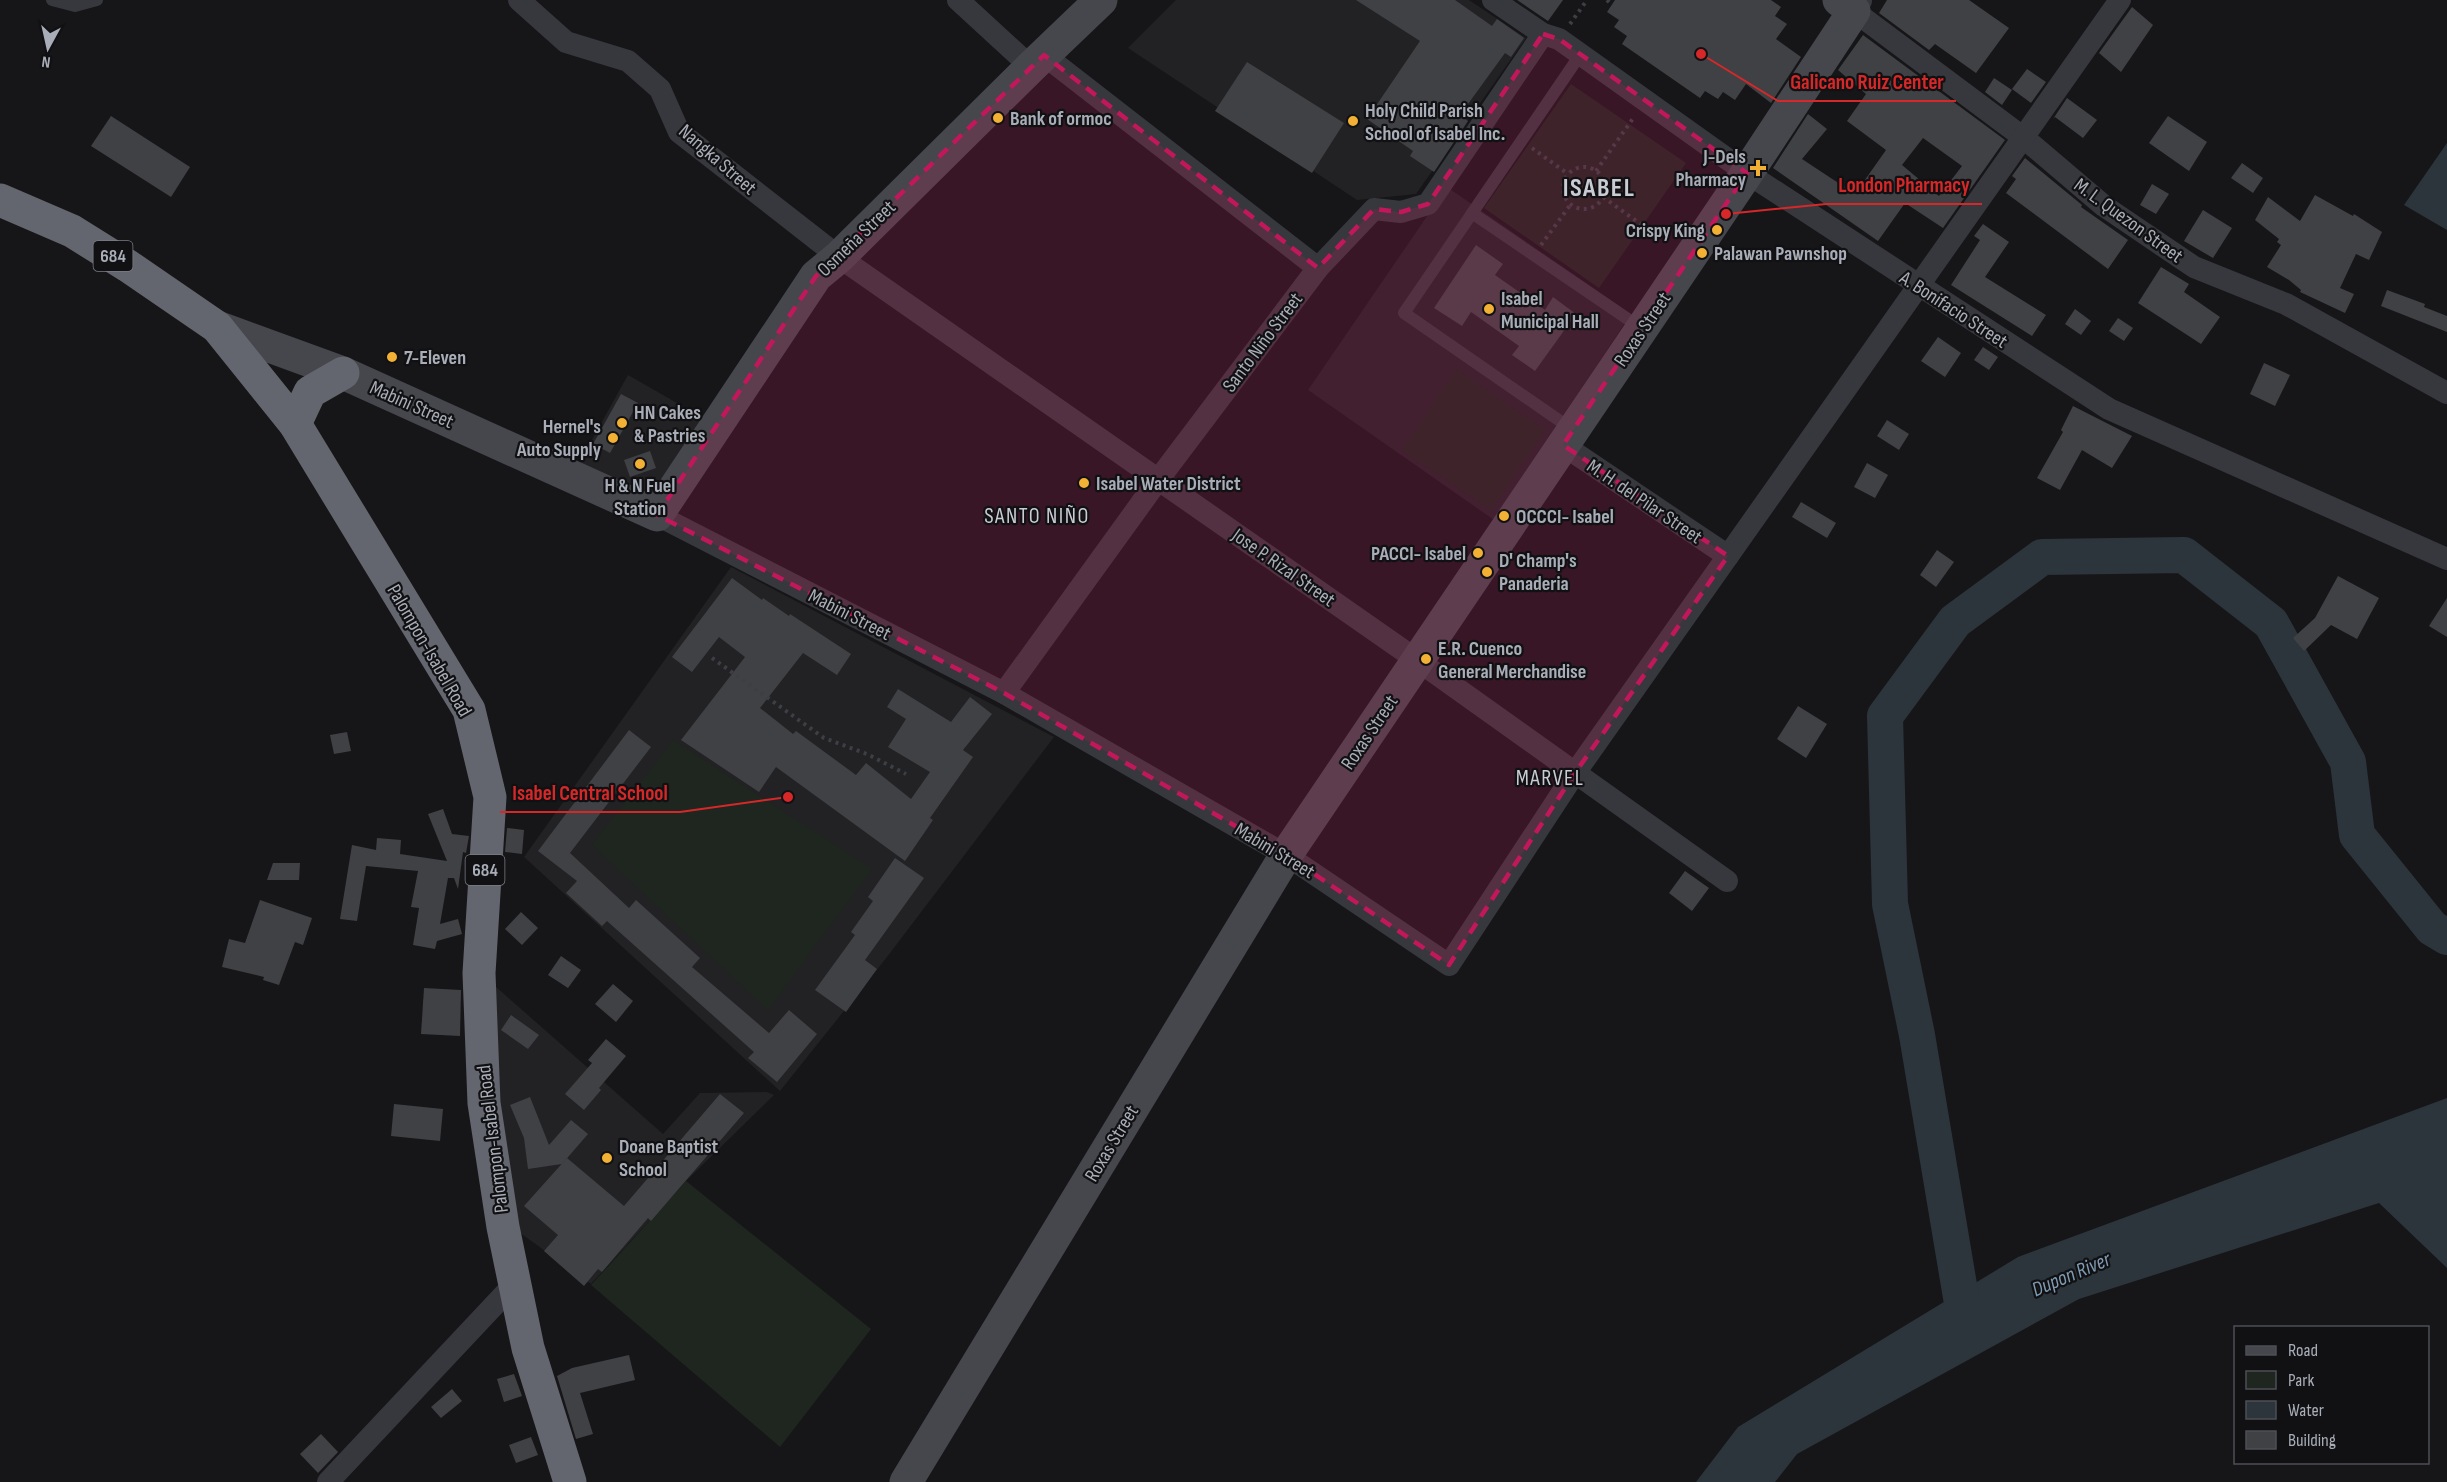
<svg xmlns="http://www.w3.org/2000/svg" width="2447" height="1482" viewBox="0 0 2447 1482" font-family="'Sofia Sans Condensed',sans-serif">
<style>
.built{fill:#222225}
.green{fill:#1e261f}
.water{fill:#2c353c}
.lines{fill:none;stroke-linecap:round;stroke-linejoin:round}
.river{stroke:#2c353c;stroke-width:36}
.building{fill:#404145;fill-rule:evenodd}
.path{stroke:#3d3f44;stroke-width:4;stroke-dasharray:3 4.5;stroke-linecap:butt}
.lane{stroke:#37383d;stroke-width:12}
.street{stroke:#37383d;stroke-width:22}
.secondary{stroke:#45474d;stroke-width:33}
.highway{stroke:#63666e;stroke-width:33}
.marked{fill:#c2185b;fill-opacity:0.2;stroke:#c2185b;stroke-width:4.5;stroke-dasharray:12 8;stroke-linejoin:round}
.poi-dot{fill:#f2b134;stroke:#111113;stroke-width:2}
.labels{text-anchor:middle;stroke-width:4.5;stroke-linejoin:round;paint-order:stroke}
.shield{fill:#111113;stroke:#7b7e86;stroke-width:1.5}
.shield-label{font-size:18px;font-weight:bold;fill:#a8adb8}
.poi-label{font-size:20px;font-weight:bold;fill:#a8adb8;stroke:#111113;text-anchor:start}
.street-label{font-size:20px;fill:#a8adb8;stroke:#111113}
.water-label{font-size:21px;font-style:italic;fill:#7f9bb3;stroke:#111113}
.quarter-label{font-size:22px;letter-spacing:1.5px;fill:#c9ccd4;stroke:#111113}
.district-label{font-size:26px;font-weight:bold;letter-spacing:1.5px;fill:#c9ccd4;stroke:#111113}
.leader{fill:none;stroke:#d62828;stroke-width:2}
.callout-dot{fill:#d62828;stroke:#111113;stroke-width:2}
.callout-label{font-size:21px;text-anchor:middle;font-weight:bold;fill:#d62828;stroke:#111113;stroke-width:4.5;stroke-linejoin:round;paint-order:stroke}
</style>
<rect width="100%" height="100%" fill="#161618"/>
<g class="built">
<path d="M1176 0H1469L1526 38 1416 194 1357 200 1128 48Z"/>
<path d="M1447 187 1631 314 1494 520 1308 390Z"/>
<path d="M628 375 705 419 660 487 644 497 579 463Z"/>
<path d="M731 567 1054 737 887 957 780 1091 524 857Z"/>
<path d="M495 986 663 1134 700 1093 767 1092 774 1095 686 1181 591 1284 516 1230 496 1104Z"/>
</g>
<g class="green">
<path d="M1571 84 1686 163 1599 288 1484 208Z"/>
<path d="M1456 369 1545 430 1491 510 1402 450Z"/>
<path d="M673 740 872 869 768 1010 592 845Z"/>
<path d="M686 1181 871 1329 780 1447 591 1285Z"/>
</g>
<g class="water">
<path d="M2447 143V230L2404 205Z"/>
<path d="M2447 1098V1268L2379 1203 2079 1299 1797 1454 1775 1482H1696L1738 1427 2018 1257Z"/>
</g>
<g class="lines">
<path class="river" d="M1966 1327 1917 1035 1890 904 1885 716 1955 621 2042 557 2184 555 2271 623 2348 762 2357 835 2432 928 2447 937"/>
</g>
<g class="building">
<path d="M1356 0H1455L1492 26 1497 19 1524 38 1511 57 1505 53 1460 115 1468 121 1434 172 1410 156 1413 151 1367 119 1420 41Z"/>
<path d="M1517 0H1563L1548 21Z"/>
<path d="M1615 0H1771L1781 7 1775 16 1787 24 1776 39 1801 57 1771 103 1746 84 1735 100 1723 92 1718 99 1705 91 1700 98 1622 44 1627 36 1614 27 1619 20 1607 12Z"/>
<path d="M1887 0H1969L2009 28 1976 73 1935 44 1929 50 1879 13Z"/>
<path d="M2132 7 2153 25 2121 72 2099 53Z"/>
<path d="M1863 35 2005 140 1943 228 1905 203 1878 241 1773 168 1808 114 1827 129 1802 159 1855 194 1886 150 1847 121 1866 94 1838 70ZM1923 138 1962 166 1939 196 1902 165Z"/>
<path d="M1247 62 1344 123 1312 173 1215 111Z"/>
<path d="M2027 69 2046 82 2031 103 2012 89Z"/>
<path d="M1994 78 2012 90 2002 105 1985 92Z"/>
<path d="M2067 98 2097 120 2083 138 2055 117 2053 119Z"/>
<path d="M111 116 190 167 171 197 91 146Z"/>
<path d="M2168 116 2207 142 2189 171 2149 143Z"/>
<path d="M2025 158 2082 205 2081 207 2128 240 2108 269 2006 193 2016 179 2012 176Z"/>
<path d="M2242 163 2263 178 2253 193 2231 178Z"/>
<path d="M2152 184 2169 194 2156 214 2140 205Z"/>
<path d="M2315 195 2353 216 2354 214 2382 232 2369 260 2356 254 2340 288 2354 294 2345 313 2300 292 2301 290 2289 280 2267 267 2281 245 2277 242 2279 239 2255 220 2268 197 2300 221Z"/>
<path d="M2203 210 2232 228 2213 258 2184 241Z"/>
<path d="M1983 224 2009 242 1985 277 2046 315 2032 336 1951 285 1980 240 1974 236Z"/>
<path d="M1476 245 1503 264 1495 275 1545 310 1553 297 1576 314 1535 371 1512 355 1519 346 1471 312 1462 326 1434 308Z"/>
<path d="M2161 267 2189 284 2184 292 2220 317 2201 344 2138 303Z"/>
<path d="M2387 290 2425 304 2424 307 2447 316V332L2381 306Z"/>
<path d="M2075 309 2091 321 2081 335 2065 324Z"/>
<path d="M2118 318 2133 328 2124 341 2109 331Z"/>
<path d="M1938 337 1961 353 1945 377 1921 361Z"/>
<path d="M1983 347 1998 357 1989 370 1974 360Z"/>
<path d="M2264 363 2290 375 2275 406 2250 394Z"/>
<path d="M621 394 638 403 610 453 593 444Z"/>
<path d="M2073 406 2132 436 2112 468 2082 450 2060 490 2037 478 2063 432 2061 430Z"/>
<path d="M1887 420 1909 434 1899 450 1877 436Z"/>
<path d="M650 451 656 468 630 477 624 460Z"/>
<path d="M1867 463 1888 475 1875 498 1854 487Z"/>
<path d="M1801 502 1836 523 1827 538 1792 517Z"/>
<path d="M1937 550 1954 562 1936 587 1920 575Z"/>
<path d="M2338 576 2379 598 2357 639 2331 625 2304 651 2293 638 2315 618Z"/>
<path d="M732 578 762 600 763 598 789 616 790 614 851 654 837 675 803 653 760 708 793 734 796 731 856 775 866 763 911 799 930 772 888 747 906 719 887 707 898 689 951 722 970 697 992 714 963 750 973 757 930 818 933 820 905 861 776 767 759 792 681 740 745 657 719 637 692 672 672 657Z"/>
<path d="M2447 598V637L2429 626Z"/>
<path d="M1798 706 1827 724 1806 758 1777 739Z"/>
<path d="M629 730 651 747 570 853 629 908 636 900 700 958 692 967 769 1033 789 1010 817 1034 777 1082 748 1058 754 1052 607 921 602 926 566 893 577 881 538 851Z"/>
<path d="M347 732 351 751 334 754 330 735Z"/>
<path d="M443 809 452 834 469 836 466 853 463 852 458 889 454 878H448L440 924 458 919 462 934 437 941 435 949 413 945 419 908 411 907 418 871 366 866 357 921 340 919 352 845 376 850 377 838 401 840 400 854 447 861 428 814Z"/>
<path d="M507 828 524 830 522 854 505 852Z"/>
<path d="M895 858 924 878 865 960 877 969 846 1012 815 990 855 935 851 932 873 901 868 897Z"/>
<path d="M273 863H300L299 880H267Z"/>
<path d="M1685 871 1709 888 1692 911 1669 893Z"/>
<path d="M260 900 312 918 303 945 295 942 279 985 263 980 264 977 222 967 229 939 245 943Z"/>
<path d="M521 912 538 928 522 945 505 929Z"/>
<path d="M561 956 581 970 568 988 548 975Z"/>
<path d="M613 984 633 1001 616 1022 595 1004Z"/>
<path d="M424 988 461 990 460 1036 421 1034Z"/>
<path d="M511 1015 539 1035 528 1049 501 1030Z"/>
<path d="M606 1039 626 1056 599 1088 601 1090 584 1110 565 1094 592 1063 588 1060Z"/>
<path d="M720 1094 744 1113 651 1221 648 1218 602 1272 598 1269 584 1286 544 1251 558 1235 524 1206 567 1158 624 1206Z"/>
<path d="M530 1097 549 1145 571 1120 588 1134 562 1164 528 1169 524 1138 510 1105Z"/>
<path d="M394 1104 443 1109 440 1141 391 1136Z"/>
<path d="M629 1355 635 1380 580 1393 593 1434 576 1439 557 1376 572 1368Z"/>
<path d="M514 1374 522 1396 504 1402 497 1379Z"/>
<path d="M452 1389 462 1401 441 1418 431 1407Z"/>
<path d="M321 1434 338 1452 318 1473 300 1454Z"/>
<path d="M531 1437 538 1455 516 1463 509 1445Z"/>
</g>
<g class="lines">
<g class="path">
<path d="M1607 0 1610 3"/>
<path d="M1570 24 1587 0"/>
<path d="M1532 148 1568 174"/>
<circle cx="1584" cy="188" r="21"/>
<path d="M1596 171 1634 117"/>
<path d="M1603 197 1653 233"/>
<path d="M1541 245 1571 204"/>
<path d="M712 658 824 738 867 754 906 774"/>
</g>
<g class="lane">
<path d="M52 0 75 6 97 0"/>
<path d="M1472 213 1641 328"/>
<path d="M1573 430 1404 313 1580 55"/>
</g>
<g class="street">
<path d="M519 0 566 42 628 61 660 89 679 132 839 257 1417 660 1727 881"/>
<path d="M958 0 1031 67"/>
<path d="M1493 0 1543 34 1559 39 1747 173 2109 409 2447 559"/>
<path d="M1861 1 1854 11 2024 138 2104 206 2194 267 2286 304 2447 393"/>
<path d="M1044 55 1318 268"/>
<path d="M1563 445 1728 556"/>
<path d="M657 515 1004 693 1286 855 1449 965 1575 773 2120 0"/>
<path d="M1004 693 1158 480 1318 268 1374 209 1401 212 1428 204 1543 34"/>
<path d="M328 1482 516 1282"/>
</g>
<g class="secondary">
<path d="M217 327 343 373 657 515 816 276 839 257 1031 67 1101 0"/>
<path d="M906 1482 1286 855 1747 173 1854 11 1839 0"/>
</g>
<g class="highway">
<path d="M0 200 72 231 128 266 217 327 295 424 469 710 490 797 479 973 484 1103 503 1227 528 1348 570 1482"/>
<path d="M295 424 310 392 343 373"/>
</g>
</g>
<path class="marked" d="M1543 34 1559 39 1747 173 1563 445 1728 556 1575 773 1449 965 1286 855 1004 693 657 515 816 276 1044 55 1318 268 1374 209 1401 212 1428 204Z"/>
<g class="poi-dot">
<circle cx="998" cy="118" r="6"/>
<circle cx="1353" cy="121" r="6"/>
<path d="M1755 159h6v6h6v6h-6v6h-6v-6h-6v-6h6z"/>
<circle cx="1717" cy="230" r="6"/>
<circle cx="1702" cy="253" r="6"/>
<circle cx="1489" cy="309" r="6"/>
<circle cx="392" cy="357" r="6"/>
<circle cx="622" cy="423" r="6"/>
<circle cx="613" cy="438" r="6"/>
<circle cx="640" cy="464" r="6"/>
<circle cx="1084" cy="483" r="6"/>
<circle cx="1504" cy="516" r="6"/>
<circle cx="1478" cy="553" r="6"/>
<circle cx="1487" cy="572" r="6"/>
<circle cx="1426" cy="659" r="6"/>
<circle cx="607" cy="1158" r="6"/>
</g>
<g class="labels">
<g class="shield">
<rect x="93.5" y="241" width="39" height="30" rx="4.5"/>
<rect x="465.5" y="855" width="39" height="30" rx="4.5"/>
</g>
<g class="shield-label">
<text x="113" y="262">684</text>
<text x="485" y="876">684</text>
</g>
<g class="poi-label">
<text x="1365" y="117">Holy Child Parish<tspan x="1365" dy="23">School of Isabel Inc.</tspan></text>
<text x="1010" y="125">Bank of ormoc</text>
<text x="1746" y="163" text-anchor="end">J-Dels<tspan x="1746" dy="23">Pharmacy</tspan></text>
<text x="1705" y="237" text-anchor="end">Crispy King</text>
<text x="1714" y="260">Palawan Pawnshop</text>
<text x="1501" y="305">Isabel<tspan x="1501" dy="23">Municipal Hall</tspan></text>
<text x="404" y="364">7-Eleven</text>
<text x="634" y="419">HN Cakes<tspan x="634" dy="23">&amp; Pastries</tspan></text>
<text x="601" y="433" text-anchor="end">Hernel's<tspan x="601" dy="23">Auto Supply</tspan></text>
<text x="1096" y="490">Isabel Water District</text>
<text x="640" y="492" text-anchor="middle">H &amp; N Fuel<tspan x="640" dy="23">Station</tspan></text>
<text x="1516" y="523">OCCCI- Isabel</text>
<text x="1466" y="560" text-anchor="end">PACCI- Isabel</text>
<text x="1499" y="567">D' Champ's<tspan x="1499" dy="23">Panaderia</tspan></text>
<text x="1438" y="655">E.R. Cuenco<tspan x="1438" dy="23">General Merchandise</tspan></text>
<text x="619" y="1153">Doane Baptist<tspan x="619" dy="23">School</tspan></text>
</g>
<g class="street-label">
<text transform="translate(718 159) rotate(41)" y="7">Nangka Street</text>
<text transform="translate(2129 220) rotate(36)" y="7">M. L. Quezon Street</text>
<text transform="translate(856 238) rotate(-44)" y="7">Osmeña Street</text>
<text transform="translate(1954 309) rotate(33)" y="7">A. Bonifacio Street</text>
<text transform="translate(1642 329) rotate(-56)" y="7">Roxas Street</text>
<text transform="translate(1262 342) rotate(-53)" y="7">Santo Niño Street</text>
<text transform="translate(412 404) rotate(24)" y="7">Mabini Street</text>
<text transform="translate(1645 501) rotate(34)" y="7">M. H. del Pilar Street</text>
<text transform="translate(1284 567) rotate(35)" y="7">Jose P. Rizal Street</text>
<text transform="translate(850 614) rotate(27)" y="7">Mabini Street</text>
<text transform="translate(430 650) rotate(60)" y="7">Palompon-Isabel Road</text>
<text transform="translate(1369 732) rotate(-56)" y="7">Roxas Street</text>
<text transform="translate(1275 850) rotate(31)" y="7">Mabini Street</text>
<text transform="translate(492 1139) rotate(-97)" y="7">Palompon-Isabel Road</text>
<text transform="translate(1111 1143) rotate(-59)" y="7">Roxas Street</text>
</g>
<g class="water-label">
<text transform="translate(2071 1274) rotate(-23)" y="7">Dupon River</text>
</g>
<g class="quarter-label">
<text x="1037" y="523">SANTO NIÑO</text>
<text x="1550" y="785">MARVEL</text>
</g>
<g class="district-label">
<text x="1599" y="196">ISABEL</text>
</g>
</g>
<path class="leader" d="M1701 54L1778 101H1956M1726 214L1826 204H1982M788 797L680 812H500"/>
<g class="callout-dot">
<circle cx="1701" cy="54" r="6"/>
<circle cx="1726" cy="214" r="6"/>
<circle cx="788" cy="797" r="6"/>
</g>
<g class="callout-label">
<text x="1867" y="89">Galicano Ruiz Center</text>
<text x="1904" y="192">London Pharmacy</text>
<text x="590" y="800">Isabel Central School</text>
</g>
<rect x="2234" y="1326" width="195" height="138" fill="#111113" stroke="#4d4f55" stroke-width="1.5"/>
<rect x="2246" y="1346" width="30" height="9" fill="#45474d" stroke="#4d4f55" stroke-width="1.5"/>
<text x="2288" y="1356" font-size="18" fill="#a8adb8">Road</text>
<rect x="2246" y="1371" width="30" height="18" fill="#1e261f" stroke="#4d4f55" stroke-width="1.5"/>
<text x="2288" y="1386" font-size="18" fill="#a8adb8">Park</text>
<rect x="2246" y="1401" width="30" height="18" fill="#2c353c" stroke="#4d4f55" stroke-width="1.5"/>
<text x="2288" y="1416" font-size="18" fill="#a8adb8">Water</text>
<rect x="2246" y="1431" width="30" height="18" fill="#404145" stroke="#4d4f55" stroke-width="1.5"/>
<text x="2288" y="1446" font-size="18" fill="#a8adb8">Building</text>
<g transform="translate(48 48) rotate(188)" stroke="#111113" stroke-width="4.5" paint-order="stroke">
<path d="M0-4.5L10 22L0 15L-10 22Z" fill="#a8adb8"/>
<text y="-9" font-size="16" font-weight="bold" text-anchor="middle" fill="#a8adb8">N</text>
</g>
</svg>
